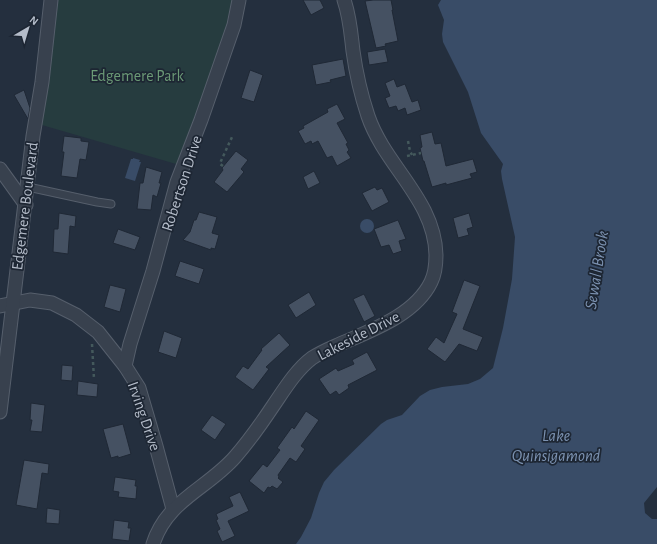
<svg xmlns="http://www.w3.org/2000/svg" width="657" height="544" viewBox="0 0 657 544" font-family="'Alegreya Sans',sans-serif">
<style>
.green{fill:#263c3f}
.water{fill:#394c67}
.building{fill:#455162;stroke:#1f2835}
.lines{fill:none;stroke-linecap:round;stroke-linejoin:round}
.service-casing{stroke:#565f6c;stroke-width:9}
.minor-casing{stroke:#565f6c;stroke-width:15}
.path{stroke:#44595c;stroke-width:2.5;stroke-dasharray:3 3;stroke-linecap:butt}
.service{stroke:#38414e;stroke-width:7}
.minor{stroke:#38414e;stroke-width:13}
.labels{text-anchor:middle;stroke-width:3.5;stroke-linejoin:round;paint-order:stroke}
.park-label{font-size:16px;fill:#6b9a76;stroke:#1d2633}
.street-label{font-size:16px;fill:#b4bcc9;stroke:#1d2633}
.water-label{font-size:17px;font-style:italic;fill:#7c92b1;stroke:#1d2633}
</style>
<rect width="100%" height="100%" fill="#242f3e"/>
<path class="green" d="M51 0H237L183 166 35 123Z"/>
<g class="water">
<path d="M441 0H657V487L644 503 645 513 652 519H657V544H296L301 537 311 518 319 493 324 482 334 470 381 424 387 420 402 415 420 396 430 390 442 387 468 384 480 379 493 368 503 328 512 279 515 237 502 179 501 171 503 164 481 133 468 92 443 42 442 34 444 20 438 5Z"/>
<path d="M133 158 140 160 139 162H141L135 181 125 178 131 159H133Z"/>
<circle cx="367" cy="226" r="7"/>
</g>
<g class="building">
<path d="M303 0H320L324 8 311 15Z"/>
<path d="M373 0H391L393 10H392L398 41 385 44 386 46 376 48 365 1Z"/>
<path d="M385 49 388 62 369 65 367 52Z"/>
<path d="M343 59 346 76 330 80 331 82 316 85 312 65Z"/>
<path d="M250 70 263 75 254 102 241 98Z"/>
<path d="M394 79 397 87 405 84 412 102 418 100 421 110 407 115 405 108 398 111 396 106 389 108 385 98 390 96 385 83Z"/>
<path d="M24 90 30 108 28 119 14 95Z"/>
<path d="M337 104 345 119 337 123 348 143 346 144 349 150 347 152 351 158 337 166 332 156 327 158 318 141 312 144 311 141 305 144 298 131 304 128 303 126 328 112 327 109Z"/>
<path d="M432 132 435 144 441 143 446 166 473 159 477 172 470 174 472 178 446 185V183L432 187 424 161H423L420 148 422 147 420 135Z"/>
<path d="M64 136 81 138V141L89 142 86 160 80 159 77 178 61 176 64 152H62Z"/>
<path d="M236 151 248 160 241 169 244 172 227 192 214 182 223 170 222 168Z"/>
<path d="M146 167 162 172 159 183H161L157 197 153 195 151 210 137 209 140 183H143Z"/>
<path d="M314 171 320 183 308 189 303 177Z"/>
<path d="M375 187 377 190 382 188 389 202 372 211 362 193Z"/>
<path d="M199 212 217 217 212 233 219 235 215 249 211 248V250L183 240 190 232 194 220H196Z"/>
<path d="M59 213 76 216 75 227 70 226 68 254 53 252 54 229H58Z"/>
<path d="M469 213 473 227 467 229 469 235 458 238 453 218Z"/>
<path d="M398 220 406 239 399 241 402 251 393 254 389 245 381 247 374 229Z"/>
<path d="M118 229 140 237 135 250 113 243Z"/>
<path d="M180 261 204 269 199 284 175 276Z"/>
<path d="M464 280 480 286 463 329 483 337 477 351 459 344 445 362 427 349 436 337 444 343 457 314 452 312Z"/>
<path d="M110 285 126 289 120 312 104 307Z"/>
<path d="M309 292 316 305 296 318 288 305Z"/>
<path d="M364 294 375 316 364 322 353 299Z"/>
<path d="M164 331 182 338 176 358 158 352Z"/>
<path d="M279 333 290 345 266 367 269 369 253 390 235 377 243 366 248 369 262 350 261 349Z"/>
<path d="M367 352 377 370 348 385 349 388 339 395 336 391 330 395 319 379 336 368 338 371 354 364 352 360Z"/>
<path d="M62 365 73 366 72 381 61 380Z"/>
<path d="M78 381 98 384 97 397 77 395Z"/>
<path d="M31 403 45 405 42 432 30 431 32 420H30Z"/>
<path d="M306 411 319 420 301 446 305 449 296 462 290 458 278 475 279 477 278 478 283 482 277 489 272 486 270 488 268 487 264 493 249 481 263 464 267 467 280 450 277 448 292 427 294 429Z"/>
<path d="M212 415 226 424 215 440 201 430Z"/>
<path d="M123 424 131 454 118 458V456L111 458 103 429Z"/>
<path d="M24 460 49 464 48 474 42 473 37 509 16 505Z"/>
<path d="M115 477 136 480 135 486H137L136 499 118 497 119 492 113 491Z"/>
<path d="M240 492 249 511 228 521 235 536 222 542 217 531 220 529 216 520 218 519 216 514 233 506 229 497Z"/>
<path d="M47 508 60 510 59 524 46 523Z"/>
<path d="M114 520 129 522 128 528H131L129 541 112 539Z"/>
</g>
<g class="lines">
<defs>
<path id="service" d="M28 187 97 202 111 204"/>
<g id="minor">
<path d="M0 169 26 205"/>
<path d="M0 306 30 300 52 303 76 315 98 332 125 366 139 388 156 446 173 509"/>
<path d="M125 366 130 344 153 271 177 182 201 120 234 25 239 0"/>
<path d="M0 412 33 136 42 82 51 0"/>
<path d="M153 544C167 500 207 489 235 457 249 441 261 424 273 406 284 390 296 370 312 358 321 352 331 348 340 344 372 330 415 315 431 282 435 274 436 264 436 255 435 200 385 166 368 116 361 95 356 73 353 51 351 34 350 17 344 0"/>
</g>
</defs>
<use href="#service" class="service-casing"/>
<use href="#minor" class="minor-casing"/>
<g class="path">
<path d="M408 141 410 151 412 155"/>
<path d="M407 156 421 153"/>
<path d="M223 166 220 164 221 161 232 137"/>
<path d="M92 344 94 379"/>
</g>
<use href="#service" class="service"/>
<use href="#minor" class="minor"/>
</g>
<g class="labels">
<g class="park-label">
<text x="137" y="81">Edgemere Park</text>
</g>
<g class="street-label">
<text transform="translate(181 183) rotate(-72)" y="6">Robertson Drive</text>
<text transform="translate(24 206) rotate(-83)" y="6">Edgemere Boulevard</text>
<text transform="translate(358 335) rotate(-27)" y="6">Lakeside Drive</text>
<text transform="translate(145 416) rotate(71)" y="6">Irving Drive</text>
</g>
<g class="water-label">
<text transform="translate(596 270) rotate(-81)" y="6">Sewall Brook</text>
<text x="556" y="441">Lake<tspan x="556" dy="20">Quinsigamond</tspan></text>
</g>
</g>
<g transform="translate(28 28) rotate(38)" stroke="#1d2633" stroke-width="3" paint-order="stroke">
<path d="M0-3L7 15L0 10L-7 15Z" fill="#b4bcc9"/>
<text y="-6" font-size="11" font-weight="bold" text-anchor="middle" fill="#b4bcc9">N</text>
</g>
</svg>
